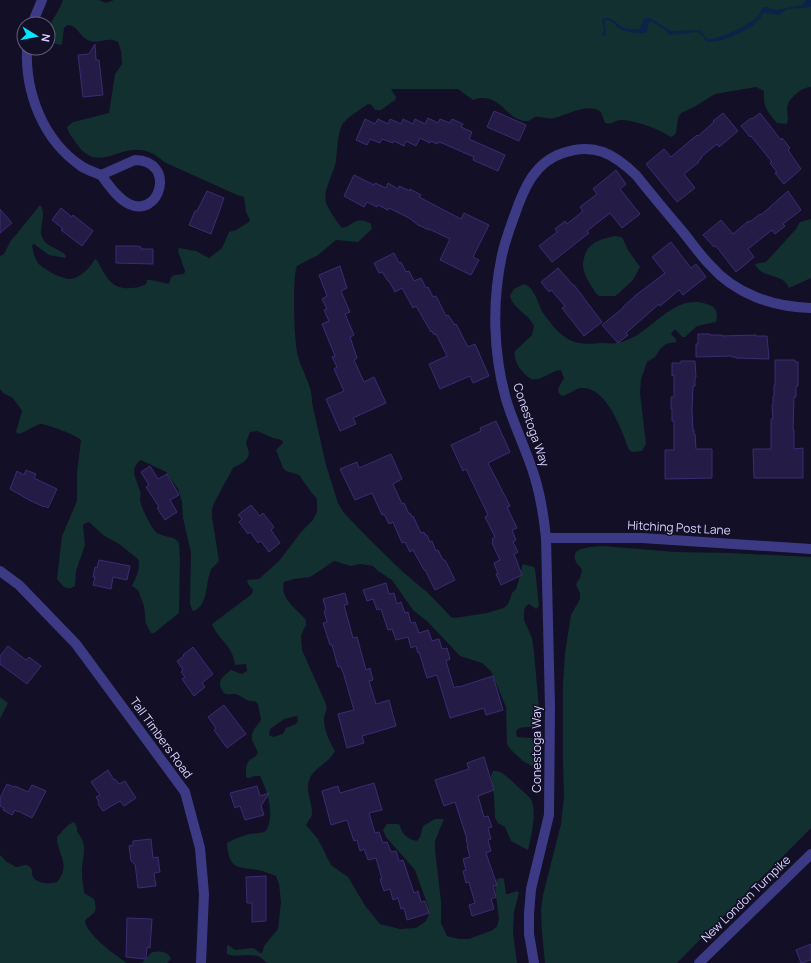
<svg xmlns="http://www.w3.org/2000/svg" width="811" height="963" viewBox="0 0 811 963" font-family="Manrope,sans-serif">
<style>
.green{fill:#12302f;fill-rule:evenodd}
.water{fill:#0c2248}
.building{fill:#241b47;stroke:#3b2d73}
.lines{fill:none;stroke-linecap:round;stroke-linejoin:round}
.minor{stroke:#3d3a85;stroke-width:10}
.tertiary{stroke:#3d3a85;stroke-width:10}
.labels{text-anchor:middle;stroke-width:3;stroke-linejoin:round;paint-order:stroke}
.street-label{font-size:12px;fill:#d9d4ff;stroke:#130f26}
</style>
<rect width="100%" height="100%" fill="#130f26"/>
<g class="green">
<path d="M63 0H99L106 3 114 0H811V87C802 87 787 99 787 109 787 114 789 119 787 124L777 123C767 110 763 108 764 91L756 87 715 94 694 107 681 113 678 118 676 133 673 136 671 137C658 129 638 121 623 120 616 119 612 125 605 123L601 112C588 102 568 115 554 118 548 120 541 116 535 117 532 118 531 121 527 121 506 122 501 90 473 100L458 89H391L396 97 395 100 381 110H375L372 105 368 104C360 110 348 116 342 125 338 132 337 152 336 161 334 174 323 188 326 202 327 208 338 223 342 228 353 226 354 217 367 222 371 223 371 224 372 229L358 242 336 240 318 255 297 266C292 277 294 343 298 356 302 372 313 386 312 403L326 465 338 503 344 513 371 541 403 572 428 593 451 617 455 618 487 613 504 608 508 604 512 593 516 589 521 573 522 566 523 564 534 567 535 569 539 606 536 609 529 604 526 606 524 610V620L532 638 534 652 539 709 537 721 535 727C526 727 513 725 517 737L531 738 534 740 536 759 535 765 532 766 523 761 511 750 507 744 506 707 491 671 482 663 460 656 428 622 413 610 392 580 378 571 373 566 360 564 351 566 334 561 310 577 294 579 284 582C279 598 297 609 306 620V625L301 635 302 650 326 704C328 712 324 713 324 720 324 731 330 742 335 751 329 763 315 767 310 778 304 789 313 803 312 815 311 818 307 822 306 825L318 839 331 865 348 877 366 907 380 924 400 929 416 928 426 921 429 914 428 906 415 870 386 837 383 830 387 824H398L400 825C401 833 408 840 417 841L420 837 423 826 435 819H444L435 841V850L441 901V923L447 936 459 939H469L493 930 497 926 499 919 495 887 497 879 502 878 504 879 506 894H508L517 891 519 893 514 912 513 933 517 963H268C263 961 262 957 257 956 247 953 237 958 227 954V946L228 945 235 950 252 948 255 949 260 953H262L264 946 278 929 281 902 279 884 276 876C270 874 264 871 258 870 236 867 229 869 227 843 234 839 242 836 249 834 255 833 260 834 266 831 275 815 268 792 260 776H255L249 778 246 777C246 772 245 764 250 760 253 757 255 758 258 753L252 740V734L255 728 261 720 258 704 255 701C247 702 245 698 238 695 234 693 230 695 226 694 223 693 223 692 222 690 216 680 224 676 231 670L242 674 247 671 246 664 235 665C233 645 218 640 212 624L252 594 253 590 248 584 247 580 259 579 280 560 301 532 313 520 317 512V499L311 492 299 475 286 471 283 468 276 450 283 443 282 440 273 438 257 431 250 432 246 443 249 453 248 457 244 462 233 468 214 503 212 509V517L219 561C217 564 212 567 211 570 205 583 209 604 194 611L192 610 190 603 191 553 183 518 182 502 178 489 166 472 141 460C128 469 137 480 140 491 141 494 140 497 140 500 141 507 150 525 155 531 161 538 175 535 179 543L180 560 179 613 154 633H151L146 624 144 606 138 590 132 586C136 578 141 568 138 559L119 544 103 535 89 522 84 524 83 526 85 545 76 571 75 586C67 592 62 585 57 579L62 536 77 501V473L81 440C78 436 47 424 41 424 36 424 26 432 19 434L16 432 22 411 13 398 3 393 0 389V256L4 254 10 242 40 205C48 214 37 229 43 239 48 248 62 249 66 256L65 258 49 255 34 244 32 245C33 251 34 257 38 263 43 269 63 280 71 279 81 277 91 267 95 259L97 260C105 275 111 290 130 288 136 288 140 287 146 284L147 280H151L169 284 171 277 175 275 184 274 185 271 178 251 179 248 196 251 209 258 222 248 229 232 236 230 249 222 250 220 246 212 244 197 237 195 164 162C128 127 102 182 76 143 73 138 68 133 67 127L73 122 109 113 115 74 122 64 121 51 118 42C108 36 100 44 90 41 80 38 78 25 67 25L64 28 62 44 60 45 48 41C48 20 57 17 63 0ZM297 716 298 721 296 724 286 728 283 734 273 737 269 735 270 729 284 719Z"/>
<path d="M811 219V278L789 288C788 286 787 284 785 282 777 274 760 277 755 264L766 262 796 229 800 222Z"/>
<path d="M615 236 621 237 623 239 628 250 640 267 633 280 619 293 615 296H599C595 293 593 288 590 284 585 275 581 268 584 258 588 242 601 239 615 236Z"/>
<path d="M524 284C534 287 538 303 542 311 545 317 550 321 553 326 569 344 579 345 602 343 607 343 612 344 617 343 653 337 672 288 712 306 717 309 718 317 716 322L697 326 685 337H682L676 330H674L671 334 676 339V342L666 344 660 349 655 357 647 362 641 379 640 393 646 444 642 451 632 452 629 450C622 431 607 387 582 388 575 388 569 395 562 396 554 390 561 385 564 378L561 370C553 371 548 375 541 378 538 380 534 379 531 379 522 373 513 362 515 351L532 335 534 326C529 314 513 309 510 296L514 289Z"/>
<path d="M603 546 675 552 730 553 811 557V828L677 963H545L542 932 541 909 543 895 561 824 564 796 563 761V684L565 653 571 615 580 599V593L576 585 577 582 580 578 582 570C580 566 576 564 575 559 571 546 595 547 603 546Z"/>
<path d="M0 697 8 703 0 719Z"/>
<path d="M493 771C501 770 506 776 512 781 517 787 525 792 530 798 538 808 531 839 528 850L511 841 505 827 498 823 495 818 494 795 491 776Z"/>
<path d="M74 822 77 827V832C90 847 81 858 82 874 82 881 84 887 84 893L94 899C98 915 94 911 85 921 87 935 115 955 127 963H0V855L7 862 16 867C23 867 27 861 32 870 30 883 47 885 57 882 72 864 57 855 57 837L68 825Z"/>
<path d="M152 952C159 951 168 951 171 959L167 963H142Z"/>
</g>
<path class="water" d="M806 0H811V7L788 9 779 15 764 13C761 16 758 22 754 25 744 32 717 45 706 41L702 35 697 32 669 35 664 29 652 22H649L647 32C643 35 627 32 622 30 614 27 616 20 605 20 604 25 607 30 605 35L603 36 602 35 604 31 602 20 605 18C616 18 616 25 623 27 627 29 635 30 639 29L645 18H650L671 31 700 30C702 32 704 36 706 38 713 43 750 24 756 18 759 15 761 11 763 7H767L776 10 802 5Z"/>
<g class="building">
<path d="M95 44 96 60H99L103 95 83 97 78 55 89 54Z"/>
<path d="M494 111 526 125 519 141 487 127Z"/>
<path d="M723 113 738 131 719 147 717 144 701 157 702 158 698 161 699 162 684 174 695 188 677 202 646 164 664 149 671 157 697 135 698 136 714 122 713 121Z"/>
<path d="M760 113 781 140 782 138 790 148 788 150 801 169 784 184 775 173 777 172 770 163 772 162 751 136 750 137 741 126 751 118 752 119Z"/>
<path d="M428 118 438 123 440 119 450 123 452 119 463 124 461 127 472 132 469 139 505 155 498 171 473 160 474 157 442 143 438 142 437 144 431 141 430 143 420 138 416 146 406 141 404 146 394 141 393 143 382 139 380 143 370 139 367 145 356 140 365 119 375 124 378 119 388 124 390 119 401 124 403 119 413 124 415 119 425 124Z"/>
<path d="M616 170 626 184 620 189 640 214 622 228 610 213 587 231 589 233 552 262 539 246 557 232 555 229 565 221 567 224 583 211 580 207 597 194 593 189Z"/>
<path d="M354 175 374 185 375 183 386 188 388 183 398 189 399 186 410 191V189L421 195 419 197 461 219 464 213 489 225 473 257 479 260 471 275 440 260 450 239 429 229V230L418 225 409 218 389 208 388 210 378 205 377 207 367 202 364 207 344 196Z"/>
<path d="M207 191 224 198 211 234 189 225 195 211H197Z"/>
<path d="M788 191 801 210 783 224 785 226 775 234 772 230 748 249 754 257 736 272 716 246 714 247 703 235 721 220 733 234 747 222 751 221 760 214 761 215Z"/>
<path d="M61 208 72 217 73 215 93 231 82 246 61 230 63 229 52 220Z"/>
<path d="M0 209 12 223 0 233Z"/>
<path d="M671 242 691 268 696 264 706 277 683 295 679 290 660 306 659 304 626 333 628 335 618 343 602 325 623 308V307L636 295 665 273 652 257Z"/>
<path d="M116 246H137L141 247V249H153V264L116 263Z"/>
<path d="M394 253 399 263 401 262 406 272 409 271 414 281 421 278 426 288 428 287 433 297 436 296 446 316 448 315 455 325 456 324 468 347 475 344 489 376 473 383 470 376 440 389 429 364 447 356 436 334 434 335 432 331 431 332 416 306 413 308 402 288 395 292 389 281H388L382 272 379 273 374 263Z"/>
<path d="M340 266 347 288 341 291 350 312 345 314 354 335 350 337 357 358 354 360 364 382 374 377 386 403 353 418 356 424 340 431 326 399 344 391 334 369 337 367 332 357 335 356 322 324 329 321 324 310 327 309 322 299 327 296 319 275Z"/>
<path d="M558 268 573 285H574L602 322 584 336 562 308 565 306 551 290 549 292 541 282Z"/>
<path d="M698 334H710V335H722V336L756 335V336H767L769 359 736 358V357H732V356L696 357V344H698Z"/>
<path d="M775 360H795V362H798V386H796V397H794L793 430H794V449L803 448V478H754L753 449H771V419H773L772 405H773V396H774V385H775Z"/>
<path d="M681 361H695L696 377H695V386H693L692 409 693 431 694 430V434H695L696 449H712V478L665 479V450H674V421H672V409H671V397H674V375L672 376V363H681Z"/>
<path d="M496 421 510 452 488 463 510 506 507 507 517 528 512 530 516 540 513 542 518 552 514 554 522 575 501 585 496 574H498L494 563 500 560 492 543 493 542 492 539 495 537 485 517 488 515 466 469 463 471 451 445 481 431 480 428Z"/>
<path d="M391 454 402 479 393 484 402 504 404 503 409 514 410 513 412 517 413 516 421 533 424 532 425 535H427L430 542 432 541 436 551 438 550 443 560H445L455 580 435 590 425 570H424L413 550 410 552 405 542 402 543 393 522 389 524 384 514 382 515 372 493 355 500 340 469 357 462 359 468Z"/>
<path d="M150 466 158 479 167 474 179 495 170 500 177 512 165 520 157 508 159 507 146 487 149 485 141 472Z"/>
<path d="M26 470 36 474 34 478 57 489 48 508 45 506 44 507 29 500 10 489 17 471 24 475Z"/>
<path d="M251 505 260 516 263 513 274 527 271 530 280 543 269 552 261 541 258 543 250 532 248 534 239 522 242 519 238 515Z"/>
<path d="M99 560 130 566 127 580 113 577 111 589 93 585 95 577H93L95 567 97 568Z"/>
<path d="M386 583 389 594 394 593 397 604 401 602 405 613 408 612 411 623 415 622 419 633 428 630 432 641 439 639 442 649 447 648 450 659 446 661 454 688 458 686 459 687 493 676 503 710 486 715 484 708 450 718 437 675 427 678 419 652 418 653 416 646 411 648 408 637 396 640 392 629 388 630 381 609 377 610 373 599 367 601 363 590Z"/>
<path d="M345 593 348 604 344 605 353 638 357 637 366 670 370 668 373 680 369 681 376 704 389 700 396 726 362 736 364 743 347 748 338 714 354 710 343 672 340 666 338 667 332 645H330L323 623 327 622 324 611 326 610 323 599Z"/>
<path d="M8 646 26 660 29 657 41 666 27 684 0 664V656Z"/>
<path d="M193 647 213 674 202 683 205 687 194 696 182 679 185 677 181 672 183 670 177 661 184 656 183 655Z"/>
<path d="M224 705 246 734 227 748 214 730 216 728 208 717Z"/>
<path d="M484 757 494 790 478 796 484 817 488 816 492 827 488 828 491 839 488 840 491 851 486 853 497 885 493 886 496 897 491 899 494 909 472 916 469 905 475 903 469 882 466 883 463 871 466 870 463 859 470 857 467 846H468L466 839H467L455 802 444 806 435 780 469 769 467 763Z"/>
<path d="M108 770 114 780 115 779 119 784 125 781 136 798 124 806 120 801 103 811 98 804 99 802 96 797 100 795 91 782Z"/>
<path d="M374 783 382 810 369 813 375 833 379 832 383 843 387 842 391 852 396 851 399 861 403 860 414 893 418 891 421 902 425 901 429 913 407 920 404 908 401 909 398 898 393 900 390 889 384 891 380 879H382L376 858 368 860 364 849 360 851 357 840 354 841 347 820 331 825 322 791 338 786 340 793Z"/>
<path d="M7 784 14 787 15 786 28 792 32 785 46 791 32 818 18 811V812L15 810 12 815 3 810 4 808 0 806V798Z"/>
<path d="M257 786 260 796 269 793 261 806 264 815 245 820 240 806 235 808 230 793Z"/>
<path d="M151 839 153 858 158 857 160 872 154 873 156 886 138 888 135 864 131 861 129 846 133 845V841Z"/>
<path d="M266 876V921L252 922V903H247L246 877Z"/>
<path d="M127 918 152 919 150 948 147 947 146 959 126 957Z"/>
<path d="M811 944V960L801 963 796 950Z"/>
</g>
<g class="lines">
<g class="minor">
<path d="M32 24 42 0"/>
<path d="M27 48C25 93 43 140 81 166 87 170 94 172 101 175"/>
<path d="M135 160C177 161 160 219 129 204 117 198 109 185 101 175Z"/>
<path d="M546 538H642L811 549"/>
<path d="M0 571 19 585 76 644 185 792 200 848 204 894 201 963"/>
<path d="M534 963 529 934V914L531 889 549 815 550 707 546 538C544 518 541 498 535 478 527 451 514 426 506 399 493 353 492 301 502 255 505 241 510 228 515 214 524 188 535 162 563 153 594 142 614 154 636 175 651 194 667 213 683 232 692 243 700 255 710 265 735 294 773 307 811 308"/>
</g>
<path class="tertiary" d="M699 963 811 854"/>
</g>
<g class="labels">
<g class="street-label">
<text transform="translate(531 425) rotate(71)" y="4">Conestoga Way</text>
<text transform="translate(679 528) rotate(3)" y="4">Hitching Post Lane</text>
<text transform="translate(161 738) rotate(54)" y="4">Tall Timbers Road</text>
<text transform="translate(537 749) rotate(-90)" y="4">Conestoga Way</text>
<text transform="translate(746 899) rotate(-44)" y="4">New London Turnpike</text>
</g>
</g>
<g transform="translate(36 36) rotate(100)"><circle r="19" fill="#130f26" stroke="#625e7d"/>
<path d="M0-3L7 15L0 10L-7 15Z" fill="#00e5ff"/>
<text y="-6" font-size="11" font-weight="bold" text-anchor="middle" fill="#d9d4ff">N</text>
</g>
</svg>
